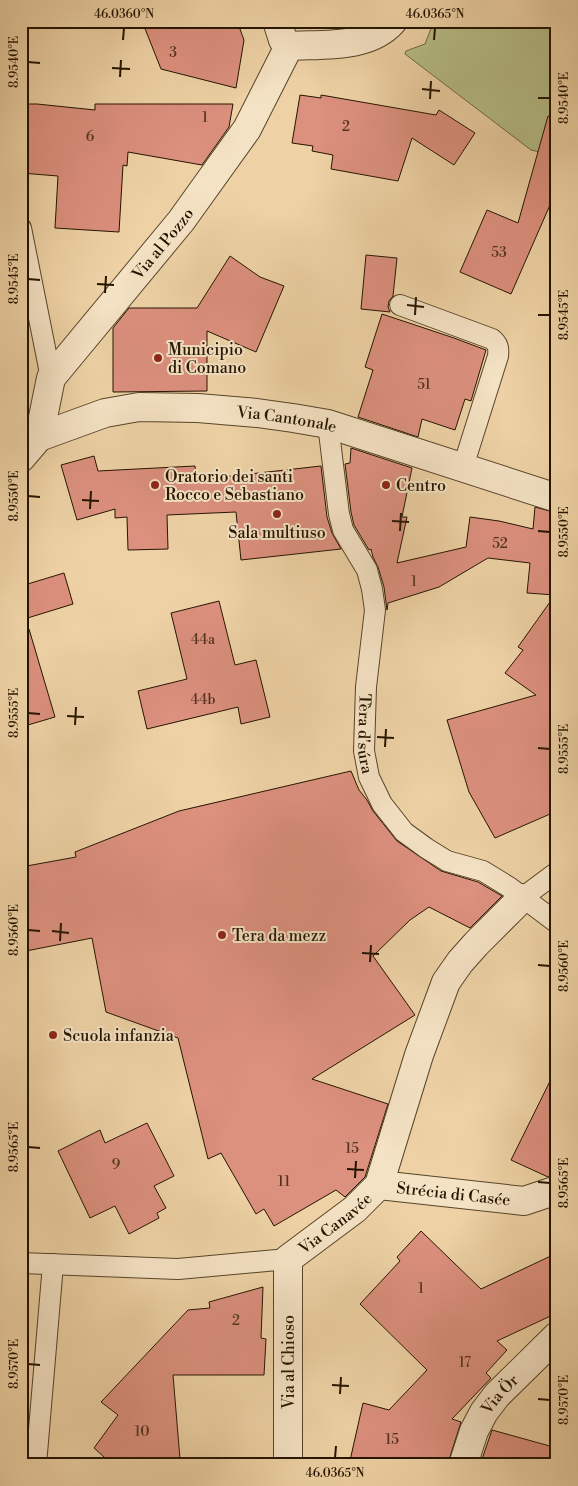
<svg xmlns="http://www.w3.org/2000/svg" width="578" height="1486" viewBox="0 0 578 1486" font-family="'Libre Bodoni',serif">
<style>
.green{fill:#b6bd88;stroke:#6e6844}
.building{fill:#dc907e;stroke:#251400}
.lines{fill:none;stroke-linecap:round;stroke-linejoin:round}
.lane-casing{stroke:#574429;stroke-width:22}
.street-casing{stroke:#574429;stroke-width:30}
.lane{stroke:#f4e2c4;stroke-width:20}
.street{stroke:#f4e2c4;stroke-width:28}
.ticks{fill:none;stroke:#251400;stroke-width:2}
.poi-dot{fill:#8f2418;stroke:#f4e2c4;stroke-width:2}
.labels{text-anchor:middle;stroke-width:4;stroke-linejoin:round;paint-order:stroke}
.number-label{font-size:14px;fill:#533320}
.street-label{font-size:16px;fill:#251400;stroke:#f4e2c4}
.poi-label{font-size:16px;fill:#251400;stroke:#f4e2c4;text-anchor:start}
.neatline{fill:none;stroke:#251400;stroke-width:2}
.ticks-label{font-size:12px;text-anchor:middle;fill:#251400}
</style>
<rect width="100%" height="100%" fill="#eed2a5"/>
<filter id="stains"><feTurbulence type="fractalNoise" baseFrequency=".004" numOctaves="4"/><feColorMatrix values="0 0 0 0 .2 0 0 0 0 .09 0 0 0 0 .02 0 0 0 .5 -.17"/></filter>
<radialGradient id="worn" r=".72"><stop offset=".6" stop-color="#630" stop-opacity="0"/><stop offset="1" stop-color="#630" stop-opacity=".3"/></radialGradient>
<path class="green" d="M434 21H557V156L531 150 405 54 406 51 425 44Z"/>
<g class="building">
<path d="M142 21H237L244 40 236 88 161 69Z"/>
<path d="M300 95 321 98V95L436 115 439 110 475 133 454 165 412 138 398 181 331 169 333 155 312 151 313 146 292 143Z"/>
<path d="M21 104H37L95 110V104H233L229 127 202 165 128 152 127 166 123 165 119 232 55 228 58 176 21 173Z"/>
<path d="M548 116 557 117V189L511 294 460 272 487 210 518 223Z"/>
<path d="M366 255 397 258 393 296 389 301 388 307 390 312 361 309Z"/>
<path d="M230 256 260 277 284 286 256 352 207 331V391L113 392V328L129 308H197Z"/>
<path d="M382 314 454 338 486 350 471 401 465 399 455 430 422 419 418 437 358 417 373 370 365 367Z"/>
<path d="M351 448 412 468 402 517H407L397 563 466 547 470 517 499 521 533 529 535 507 557 513V811L495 838 469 792 447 720 536 695 505 673 523 650 518 647 555 595 527 593 530 563 488 558 439 587 388 603 387 610 384 587 378 567 373 557 371 549 369 550 354 525 351 512 345 464 350 463Z"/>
<path d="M94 456 98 471 195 466 196 480 321 466 327 517 332 533 341 549 241 560 236 512 167 515 168 549 128 550 127 517 115 518V509L77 520 61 465Z"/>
<path d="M64 573 73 604 21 620V586Z"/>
<path d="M219 601 235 665 256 660 270 717 241 724 238 707 147 729 138 691 187 679 171 613Z"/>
<path d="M29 629 55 717 21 727V630Z"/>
<path d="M351 771 359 790 367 800 373 811 397 841 441 871 478 882 502 896 470 928 429 907 410 920 373 956 415 1015 312 1079 388 1104 365 1177 345 1197 336 1190 274 1226 264 1209 256 1214 221 1153 208 1159 178 1038 106 1012 92 938 21 952V867L76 857 75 852 179 811Z"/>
<path d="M557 1067V1175L548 1177 511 1160Z"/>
<path d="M147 1123 174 1176 154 1186 166 1208 157 1213 159 1218 129 1234 115 1206 90 1218 58 1151 100 1130 105 1143Z"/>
<path d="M421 1231 481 1289 557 1253V1313L497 1341 507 1350 486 1373 491 1378 452 1419 461 1422 448 1463 426 1458 424 1465H349L363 1403 389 1410 427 1370 360 1304 400 1261 397 1257Z"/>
<path d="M263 1287 261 1338 266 1339 264 1375H173L180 1459 152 1460 148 1465H113L94 1448 118 1415 101 1402 188 1310 210 1308 209 1302Z"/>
<path d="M492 1430 557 1448V1465H480Z"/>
</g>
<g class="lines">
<defs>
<g id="lane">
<path d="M21 228 51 378"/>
<path d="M400 305 492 339C498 344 499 348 498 356L463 467"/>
<path id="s1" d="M328 424 339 514 343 530 367 570 372 589 375 610 366 687 364 751 369 777 382 804 404 832 426 848 447 861 483 871 509 887 557 923"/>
<path d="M21 426 39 437"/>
<path d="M522 898 557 872"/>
<path d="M21 1263 178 1269 288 1259"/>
<path d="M36 1465 53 1264"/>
</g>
<g id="street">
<path d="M277 21 283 40 289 46"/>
<path d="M289 46C323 44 369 49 393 21"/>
<path id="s2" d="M39 437 51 378 181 221 247 129 289 46"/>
<path id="s3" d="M21 458 39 437 105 413 139 407 198 408 257 413 293 418 328 424 557 498"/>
<path id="s4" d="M379 1185 524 1201 557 1190"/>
<path id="s5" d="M288 1465V1259L355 1209 379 1185 419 1055 446 982 460 962 476 944 522 898"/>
<path id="s6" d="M463 1465 474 1431 484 1412 497 1395 557 1336"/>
</g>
</defs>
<use href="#lane" class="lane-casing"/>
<use href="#street" class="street-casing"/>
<use href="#lane" class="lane"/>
<use href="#street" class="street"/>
</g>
<path class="ticks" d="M123 40 124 28M434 40 435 28M28 62 40 63M112 68 130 69M120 77 121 60M422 89 440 91M538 98H550M430 99 431 81M28 279 40 280M97 284 114 285M105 293 106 276M407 305 424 307M415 315 416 297M538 315H550M28 496 40 497M82 500 99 501M90 509 91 491M392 521 409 522M400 531 401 513M538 531 550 532M28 713 40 714M67 716 84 717M75 725 76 707M377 737 394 738M385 747 386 729M538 748 550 749M28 930 40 931M52 931 69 933M60 941 61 923M362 953 379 954M370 962 371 945M538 965 550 966M28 1147 40 1148M347 1169 364 1170M355 1178 356 1161M538 1182 550 1183M28 1364 40 1365M332 1385 349 1386M340 1394 341 1377M538 1399 550 1400M335 1458 336 1446"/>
<g class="poi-dot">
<circle cx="158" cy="358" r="5"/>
<circle cx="155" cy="485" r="5"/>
<circle cx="386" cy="485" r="5"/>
<circle cx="277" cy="514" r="5"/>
<circle cx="222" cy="935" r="5"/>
<circle cx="53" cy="1035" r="5"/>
</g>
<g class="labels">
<g class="number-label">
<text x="173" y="57">3</text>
<text x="205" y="122">1</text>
<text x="346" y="131">2</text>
<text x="90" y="141">6</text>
<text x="499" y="257">53</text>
<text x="424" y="389">51</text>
<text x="500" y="548">52</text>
<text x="414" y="586">1</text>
<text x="203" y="644">44a</text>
<text x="203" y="704">44b</text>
<text x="352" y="1153">15</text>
<text x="116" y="1169">9</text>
<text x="284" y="1186">11</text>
<text x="421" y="1293">1</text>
<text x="236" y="1325">2</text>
<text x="465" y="1367">17</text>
<text x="142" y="1436">10</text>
<text x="392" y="1444">15</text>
</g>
<g class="street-label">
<text dy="6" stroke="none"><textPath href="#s2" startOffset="235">Via al Pozzo</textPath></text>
<text dy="6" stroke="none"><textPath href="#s3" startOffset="281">Via Cantonale</textPath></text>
<text dy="6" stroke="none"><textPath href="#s1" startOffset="319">Tèra d'súra</textPath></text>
<text dy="6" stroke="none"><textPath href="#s4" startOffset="75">Strécia di Casée</textPath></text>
<text dy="6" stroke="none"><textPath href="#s5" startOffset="265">Via Canavée</textPath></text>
<text transform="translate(288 1362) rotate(-90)" y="6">Via al Chioso</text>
<text dy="6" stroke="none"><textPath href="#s6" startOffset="81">Via Ör</textPath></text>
</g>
<g class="poi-label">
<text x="168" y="355">Municipio<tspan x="168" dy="18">di Comano</tspan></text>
<text x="165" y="482">Oratorio dei santi<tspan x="165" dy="18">Rocco e Sebastiano</tspan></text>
<text x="396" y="491">Centro</text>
<text x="277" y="538" text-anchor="middle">Sala multiuso</text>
<text x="232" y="941">Tera da mezz</text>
<text x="63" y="1041">Scuola infanzia</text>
</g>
</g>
<rect width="578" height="1486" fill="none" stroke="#eed2a5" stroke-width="55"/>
<rect x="28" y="28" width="522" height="1430" class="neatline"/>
<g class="ticks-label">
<text x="124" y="18">46.0360°N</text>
<text x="435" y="18">46.0365°N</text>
<text transform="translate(14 62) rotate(-90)" y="4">8.9540°E</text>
<text transform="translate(564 98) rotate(-90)" y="4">8.9540°E</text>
<text transform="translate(14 279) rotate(-90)" y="4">8.9545°E</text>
<text transform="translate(564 315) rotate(-90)" y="4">8.9545°E</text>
<text transform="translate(14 496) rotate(-90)" y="4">8.9550°E</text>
<text transform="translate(564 532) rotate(-90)" y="4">8.9550°E</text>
<text transform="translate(14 713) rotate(-90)" y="4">8.9555°E</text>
<text transform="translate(564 749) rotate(-90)" y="4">8.9555°E</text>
<text transform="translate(14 930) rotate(-90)" y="4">8.9560°E</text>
<text transform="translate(564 966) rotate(-90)" y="4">8.9560°E</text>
<text transform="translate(14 1147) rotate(-90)" y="4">8.9565°E</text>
<text transform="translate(564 1183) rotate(-90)" y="4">8.9565°E</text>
<text transform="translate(14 1364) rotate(-90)" y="4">8.9570°E</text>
<text transform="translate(564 1400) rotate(-90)" y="4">8.9570°E</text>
<text x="335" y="1477">46.0365°N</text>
</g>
<rect width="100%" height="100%" filter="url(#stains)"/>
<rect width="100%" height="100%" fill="url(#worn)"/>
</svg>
